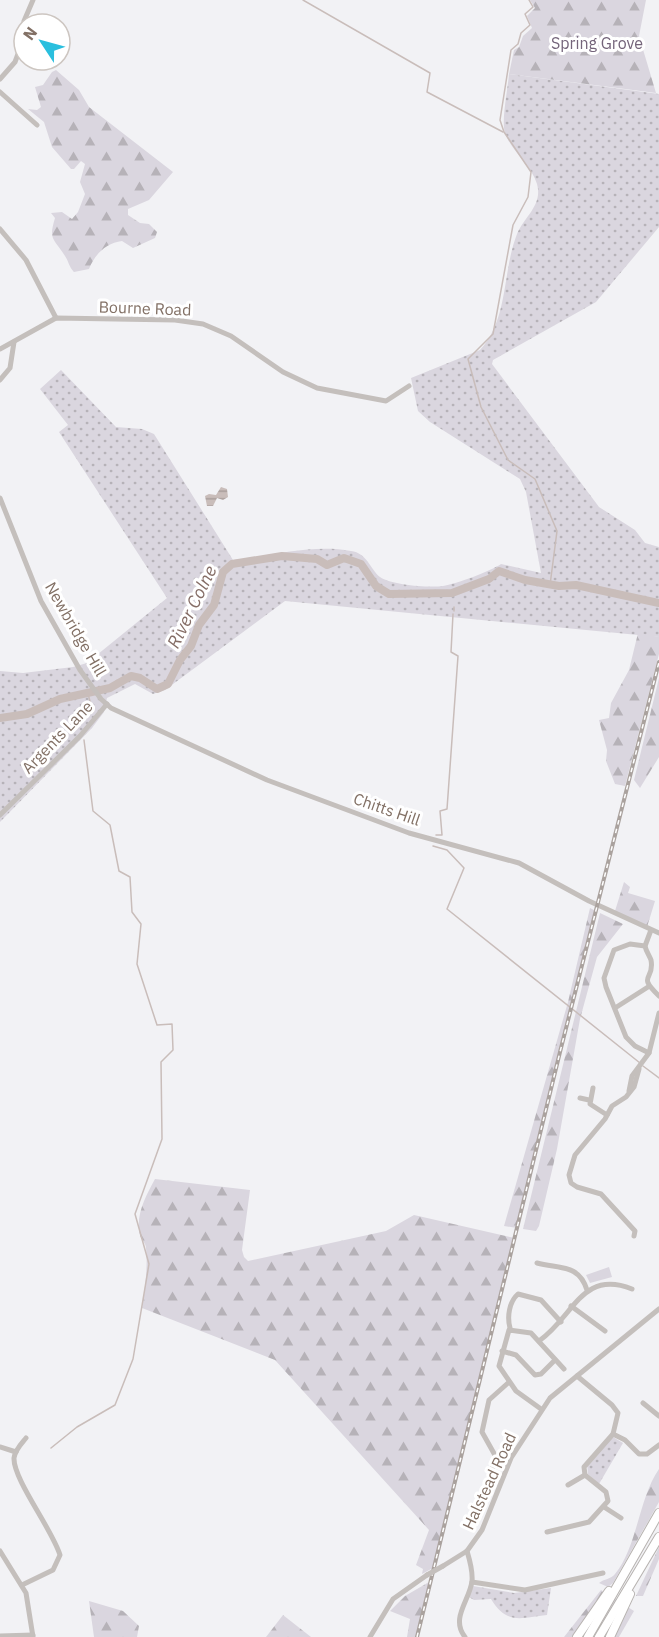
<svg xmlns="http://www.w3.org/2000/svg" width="659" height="1637" viewBox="0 0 659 1637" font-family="'IBM Plex Sans',sans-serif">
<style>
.grass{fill:url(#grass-dots)}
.forest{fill:url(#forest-firs)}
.green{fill:#dad6df}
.water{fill:url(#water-rules)}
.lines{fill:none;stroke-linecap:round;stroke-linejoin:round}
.stream{stroke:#c9bdba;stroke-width:1.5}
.river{stroke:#c9bdba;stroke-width:8}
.highway-casing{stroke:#b7b3b0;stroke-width:10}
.minor{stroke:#c4bfbc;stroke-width:5}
.highway{stroke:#fff;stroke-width:8}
.rail-casing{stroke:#aaa29e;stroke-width:4}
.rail{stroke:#fff;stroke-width:1.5;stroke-dasharray:4.5;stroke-linecap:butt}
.minor-bridge{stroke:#c4bfbc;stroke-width:5}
.labels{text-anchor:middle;stroke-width:6;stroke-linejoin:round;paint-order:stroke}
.park-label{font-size:16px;fill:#74647a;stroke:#fff}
.street-label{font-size:16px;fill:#827065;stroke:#fff}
.water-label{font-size:18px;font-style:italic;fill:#856d66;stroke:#fff}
</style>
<defs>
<pattern id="grass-dots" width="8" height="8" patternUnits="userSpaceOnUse" patternTransform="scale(1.5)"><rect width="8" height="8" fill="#dad6df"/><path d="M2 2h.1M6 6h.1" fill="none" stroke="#b6b2b8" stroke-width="1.8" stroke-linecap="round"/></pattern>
<pattern id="forest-firs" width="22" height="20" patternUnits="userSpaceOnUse" patternTransform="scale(1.5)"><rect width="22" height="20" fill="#dad6df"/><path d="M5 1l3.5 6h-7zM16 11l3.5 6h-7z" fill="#b6b2b8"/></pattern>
<pattern id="water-rules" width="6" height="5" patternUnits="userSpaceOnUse" patternTransform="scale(1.5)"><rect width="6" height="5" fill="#c9bdba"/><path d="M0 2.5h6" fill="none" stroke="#a99e9b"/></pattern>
</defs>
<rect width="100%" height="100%" fill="#f2f2f5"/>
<g class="grass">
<path d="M509 74 659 94V227L596 302 493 360 492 364 599 507 635 530 645 543 659 547V637L285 601 165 690 153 694 135 684 107 698 104 712 92 728 0 822V671L23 673 73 667 87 663 167 598 59 432 68 425 40 389 61 370 116 427 142 429 154 434 233 560C272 556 312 544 351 551 367 553 370 569 380 577 391 585 429 588 443 586 456 584 491 571 501 564L541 573 526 492 520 479 430 422 418 411 411 378 480 350C509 318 502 272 517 234 524 217 543 205 537 184 532 166 511 151 505 133 501 121 508 88 509 74Z"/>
<path d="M613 1437 623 1443 599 1484 588 1474 587 1464Z"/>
<path d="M473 1586 514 1593 551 1588 547 1615C520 1618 507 1625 491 1599L474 1600 469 1597Z"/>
</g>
<g class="forest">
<path d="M530 0H646L639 36 656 93 509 74 514 50 519 47 523 36 532 28 527 16 535 8Z"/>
<path d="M56 70 79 90 89 107 173 172 149 200 128 209V215L140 223 149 224 157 232 155 238 133 248 122 241C106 243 95 254 89 269L74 272C69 267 69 262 65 256 54 238 48 241 55 218L51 213 62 212 72 219 78 212 85 194 80 182 85 164 81 161 74 169H71L52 147 44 122 28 109 37 110 41 107 35 87 43 85 52 72Z"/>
<path d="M638 633 659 637V654L625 786 615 784 606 761 607 750 599 720 609 718 611 703 629 670Z"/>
<path d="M659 678V757L640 788 634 780Z"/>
<path d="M624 882 630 887 628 893 655 901 647 927 615 911Z"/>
<path d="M590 908 596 911 517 1228 504 1226 568 1002Z"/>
<path d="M600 913 623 924 597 957 580 1019 557 1149 539 1226 536 1231 523 1229Z"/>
<path d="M155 1179 250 1190 242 1250 244 1257 248 1261 386 1231 414 1215 514 1238 433 1568 422 1574 423 1569 416 1565 429 1530 275 1360 142 1308C145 1288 148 1268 146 1248 146 1243 141 1240 140 1235 135 1215 146 1196 155 1179Z"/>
<path d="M659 1469V1502L613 1583 608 1587 599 1583C604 1579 611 1579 615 1574 637 1548 639 1497 659 1469Z"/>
<path d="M659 1547V1559L643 1596H636Z"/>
<path d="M429 1582 416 1637H407L410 1619 390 1611 405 1596Z"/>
<path d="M601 1590 634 1611 619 1637H564Z"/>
<path d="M89 1601 123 1611 139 1626 137 1637H94Z"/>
<path d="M283 1615 311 1637H266Z"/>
</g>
<path class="green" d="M609 1267 612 1277 590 1283 586 1275Z"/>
<path class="water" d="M221 487 227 489 228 497 223 500 217 498 213 506H207L205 496 209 494 216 495Z"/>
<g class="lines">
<g class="stream">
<path d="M303 0 430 73 427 92 503 132"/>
<path d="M529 0 533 7 525 14 530 25 521 33 518 44 511 50 500 120 504 132 531 172 528 197 513 225 493 334 468 359 481 407 508 460 535 479 557 531 550 585"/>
<path d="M454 611V607"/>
<path d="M88 694 93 712"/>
<path d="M436 835H442L440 811 447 809 458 656 451 652 453 614"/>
<path d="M433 846 447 850 464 868 447 909 640 1063"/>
<path d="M643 1066 659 1078"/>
<path d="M51 1448 77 1427 115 1405 133 1359 149 1264 135 1214 162 1139 161 1062 173 1050 172 1024 157 1025 137 964 141 924 132 912 130 877 119 871 110 825 93 811 84 740"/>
</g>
<path class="river" d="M0 718 27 714 60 699 110 688 131 676 140 678 157 689 168 684 180 660 191 646 199 625 214 605 223 572 232 564 282 556 317 559 327 565 344 558 361 564 376 586 389 594 452 593 489 579 499 571 525 580 559 586 576 585 659 603"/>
<defs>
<g id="highway">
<path d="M577 1637 609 1591"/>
<path d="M588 1637 659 1513"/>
<path d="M599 1637 659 1537"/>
<path d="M610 1637 630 1594"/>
</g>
</defs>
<use href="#highway" class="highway-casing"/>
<g class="minor">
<path d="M24 21 33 0"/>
<path d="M0 79 15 62 18 54"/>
<path d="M0 92 37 125"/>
<path d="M0 229 26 260 56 318"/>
<path d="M0 349 56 318 175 320 203 324 231 336 283 372 317 388 386 401 409 386"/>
<path d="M0 380 10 368 14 342"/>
<path d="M0 498 41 601 80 670 101 699 111 708 267 780 409 833 519 863 589 901 659 933"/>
<path d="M0 815 80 736 107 704"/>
<path d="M651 930 645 946C646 951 649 955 651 960 655 981 636 974 659 996"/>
<path d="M645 946 630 944 614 950 604 978 606 987 626 1037 635 1046 649 1053"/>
<path d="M615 1008 648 987"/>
<path d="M593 1088 590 1104 607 1115"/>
<path d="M629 1091 632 1076 649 1053 659 1013"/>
<path d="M580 1098 589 1100"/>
<path d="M634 1236 635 1231 601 1194 577 1187 571 1183 569 1175 575 1155 605 1119 612 1106 626 1097 634 1087 639 1069"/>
<path d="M537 1263C560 1269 579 1264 587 1290"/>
<path d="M571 1306 605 1331"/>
<path d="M510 1328C507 1317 509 1302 518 1294L541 1300 561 1322"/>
<path d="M539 1341C574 1317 581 1269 632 1289"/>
<path d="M502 1351 516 1355 535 1375 541 1374 555 1360"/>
<path d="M643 1403 659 1416"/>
<path d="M541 1409 516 1391 499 1366 509 1330 531 1333 564 1369"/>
<path d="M613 1434 625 1440 639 1454H647L659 1445"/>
<path d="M0 1447 16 1452"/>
<path d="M568 1485 585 1475"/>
<path d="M486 1487 496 1457 482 1432 489 1400 508 1383"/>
<path d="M604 1507 621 1518"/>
<path d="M547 1532 589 1522 608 1501 606 1492 585 1475 584 1467 613 1434 618 1413 612 1405 577 1376"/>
<path d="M0 1551 26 1593 33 1637"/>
<path d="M443 1566 467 1551 482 1530 511 1458 550 1398 659 1309"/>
<path d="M472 1582 525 1590 603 1573"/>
<path d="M22 1585 53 1570 60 1555C52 1529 13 1479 14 1458 15 1450 21 1444 26 1438"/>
<path d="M0 1636 33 1635"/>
<path d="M370 1637 393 1599 427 1575"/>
<path d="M465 1637C450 1618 470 1600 472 1581 473 1571 470 1561 467 1551"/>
</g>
<use href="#highway" class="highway"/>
<defs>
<path id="rail" d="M417 1637 560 1052 659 662"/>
</defs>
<use href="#rail" class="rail-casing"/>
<use href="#rail" class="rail"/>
<path class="minor-bridge" d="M427 1575 443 1566"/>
</g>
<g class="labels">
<g class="park-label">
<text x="597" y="49">Spring Grove</text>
</g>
<g class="street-label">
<text transform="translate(145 308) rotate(2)" y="6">Bourne Road</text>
<text transform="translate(76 629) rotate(60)" y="6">Newbridge Hill</text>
<text transform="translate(57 737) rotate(-46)" y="6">Argents Lane</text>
<text transform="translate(387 809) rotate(19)" y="6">Chitts Hill</text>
<text transform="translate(489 1481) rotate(-65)" y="6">Halstead Road</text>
</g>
<g class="water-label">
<text transform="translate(192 607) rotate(-64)" y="6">River Colne</text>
</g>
</g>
<g transform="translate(42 42) rotate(306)"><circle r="28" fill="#ffffff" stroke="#cdc6c1" stroke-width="1.5"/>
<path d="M0-4.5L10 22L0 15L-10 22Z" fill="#2abfde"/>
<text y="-9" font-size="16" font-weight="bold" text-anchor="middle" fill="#827065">N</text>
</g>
</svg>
